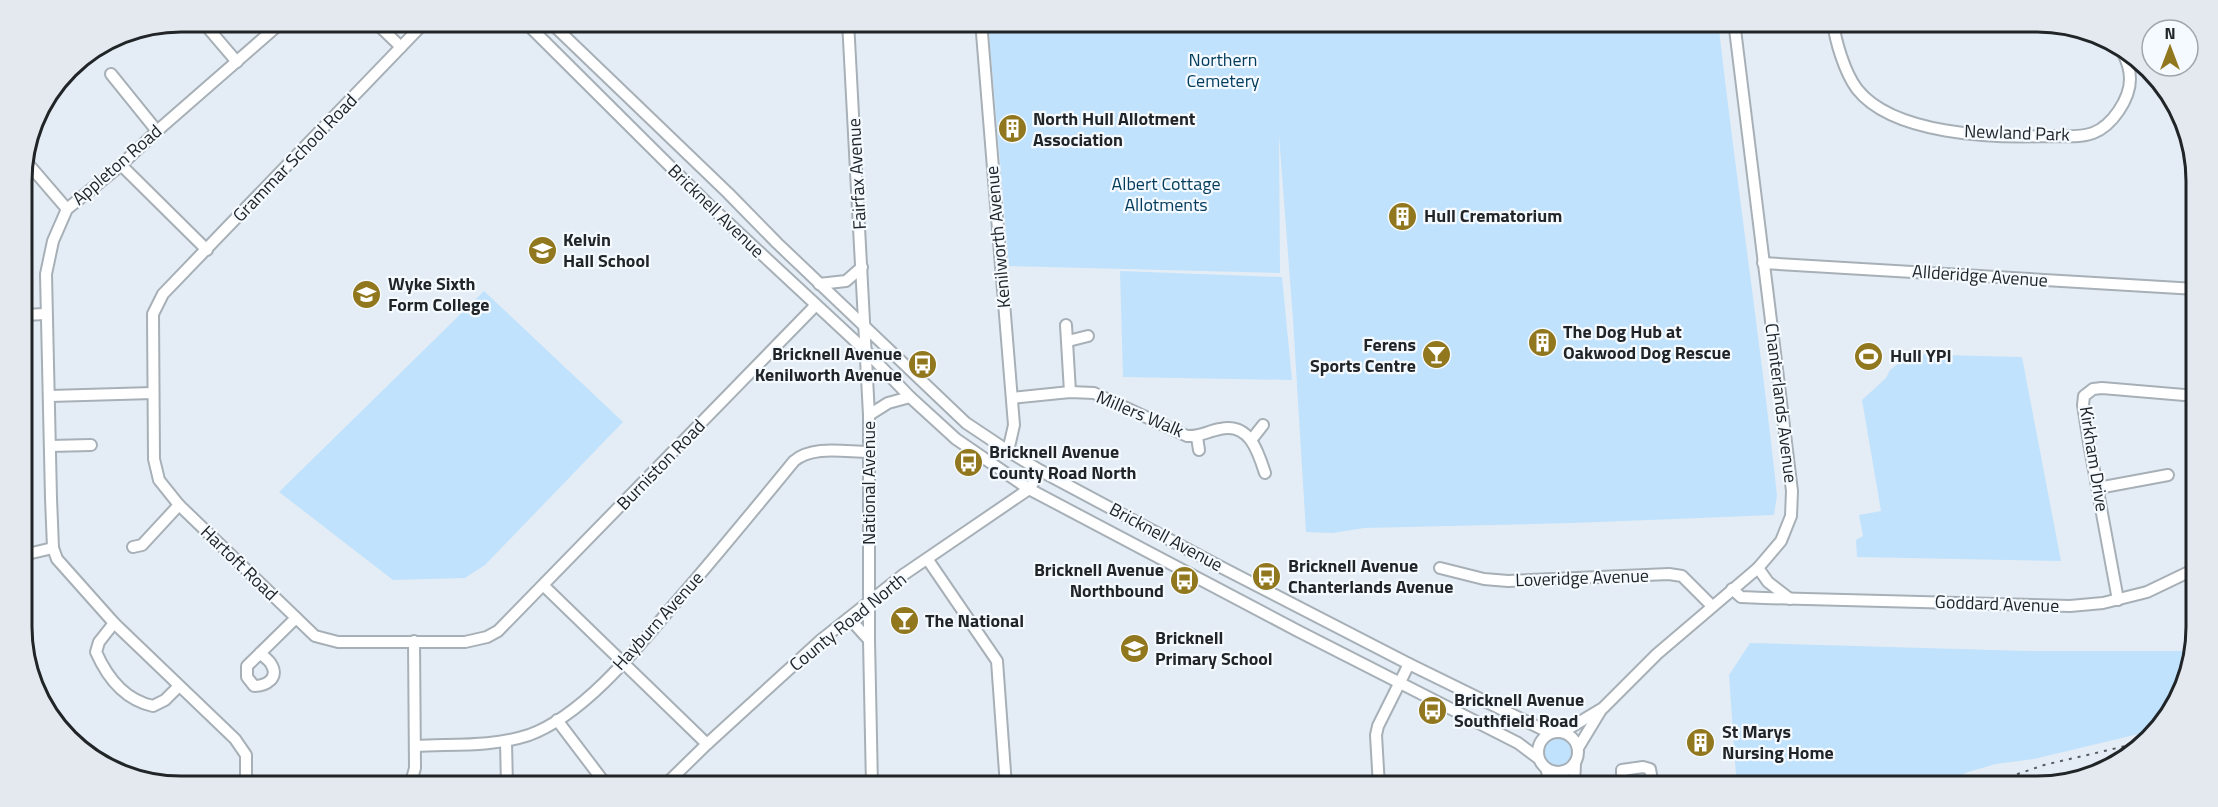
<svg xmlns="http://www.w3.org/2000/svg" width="2218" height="807" viewBox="0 0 2218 807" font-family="'Titillium Web',sans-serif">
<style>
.green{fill:#c1e2fc}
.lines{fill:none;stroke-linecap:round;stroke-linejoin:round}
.minor-casing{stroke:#a7b0b7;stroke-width:14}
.minor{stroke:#fff;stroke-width:10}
.rail{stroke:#575c61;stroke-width:2;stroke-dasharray:3 6;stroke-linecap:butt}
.labels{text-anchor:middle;stroke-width:4.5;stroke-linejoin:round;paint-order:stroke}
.park-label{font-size:18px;fill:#003b5c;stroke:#f4faff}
.poi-label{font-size:18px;font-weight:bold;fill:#212528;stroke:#f4faff;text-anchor:start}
.street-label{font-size:18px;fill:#212528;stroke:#f4faff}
.rim{fill:none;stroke:#212528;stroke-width:3}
</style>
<rect width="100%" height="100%" fill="#e4edf5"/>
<g class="green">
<path d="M988 21H1718C1736 179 1760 337 1777 495L1774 515 1574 523 1364 528 1333 533 1306 532 1293 320 1279 135 1280 273 1009 266Z"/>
<path d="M1120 271 1282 277 1292 380 1123 377Z"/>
<path d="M484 291 623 422 485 565 465 578 393 580 279 492Z"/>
<path d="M1903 354 2022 357 2061 561 1857 557 1856 540 1863 536 1859 515 1881 511 1862 400 1886 378 1890 370 1899 363Z"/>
<path d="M1750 643 2028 651H2193L2189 678 2151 731 2034 759 1996 764 1968 772 1938 786H1750L1736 775 1729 675Z"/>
<circle cx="1557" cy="752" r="15"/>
</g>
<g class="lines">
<defs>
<g id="minor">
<path d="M202 21 237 62"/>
<path d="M374 21 401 47"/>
<path d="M426 21 163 294 153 314 154 459 159 480 179 505 315 636 338 642H465L487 637 498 631 815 306"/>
<path d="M524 21 711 207 867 352 910 397 956 439 1029 489 1298 631 1518 743 1538 758"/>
<path d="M549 21 728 193 777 243 966 423 1008 451 1041 471 1215 564 1409 664 1550 733"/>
<path d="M848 21 869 415V640L872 786"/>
<path d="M981 21 1014 425 1008 451"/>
<path d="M1833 21C1835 41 1845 73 1857 89 1893 135 1994 138 2047 136 2061 136 2080 138 2093 133 2112 126 2130 99 2130 79 2130 70 2127 61 2123 53"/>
<path d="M111 74 157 131"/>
<path d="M24 159 67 209"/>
<path d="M121 165 207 250"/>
<path d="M1763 263 2196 289"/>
<path d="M819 284 846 281 862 267"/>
<path d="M22 315 46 314"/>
<path d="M1066 325 1070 392"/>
<path d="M1068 341 1088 336"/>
<path d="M50 396 153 393"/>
<path d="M1012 398 1070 392 1094 393 1187 436C1200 437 1208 431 1220 429 1249 422 1258 451 1265 473"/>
<path d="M869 415 888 403 910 397"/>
<path d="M1197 437 1199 450"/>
<path d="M1252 439 1263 425"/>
<path d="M50 446 91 445"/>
<path d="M2098 488 2168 475"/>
<path d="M133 547 142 545 179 505"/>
<path d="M23 555 53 548"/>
<path d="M928 560 997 661 1006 786"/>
<path d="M1440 568 1484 579 1508 581 1669 574 1682 576 1712 606"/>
<path d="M1758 568 1768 582 1790 599"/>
<path d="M544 586 707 744"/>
<path d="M1732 589 1741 597 1764 598 2070 606 2103 603 2147 592 2197 568"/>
<path d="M2118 600 2089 443 2083 405 2084 396 2093 389 2102 388 2196 396"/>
<path d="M849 618 869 640"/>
<path d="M114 623 99 642 96 652C107 677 125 700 153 706L165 700 179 686"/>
<path d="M260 653C264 657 269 660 271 664 280 678 266 686 254 686L247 677V666L296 618"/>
<path d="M557 720 607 786"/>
<path d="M1563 732 1603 708 1657 654 1758 568 1781 541 1791 516 1792 491 1734 21"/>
<circle cx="1558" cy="752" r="20"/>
<path d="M506 742 507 786"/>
<path d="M416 746C453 744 493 747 529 735 582 716 635 651 671 608 713 560 753 511 794 461 813 445 845 452 869 452"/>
<path d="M1578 748 1601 710"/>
<path d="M1546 768 1551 786"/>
<path d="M1622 779V770L1643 767 1650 769 1653 786"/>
<path d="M246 786V755L235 739 114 623 57 559 53 548 51 498 46 274 53 241 67 209 121 165 157 131 283 21"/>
<path d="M410 786 415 768 414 641"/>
<path d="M664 786 707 744 821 640 903 575 1029 489 1041 471"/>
<path d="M1379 786 1376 735 1378 726 1409 664"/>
<path d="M1574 786 1575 763"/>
</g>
</defs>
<use href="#minor" class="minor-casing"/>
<use href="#minor" class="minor"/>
<path class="rail" d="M1983 786 2044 765 2143 742"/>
</g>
<defs>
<symbol id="building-disc" viewBox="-11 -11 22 22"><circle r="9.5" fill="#91771d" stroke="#f4faff"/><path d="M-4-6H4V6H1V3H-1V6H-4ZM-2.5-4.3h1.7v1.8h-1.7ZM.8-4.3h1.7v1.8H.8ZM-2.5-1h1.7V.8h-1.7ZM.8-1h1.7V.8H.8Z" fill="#fff"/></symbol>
<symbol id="school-disc" viewBox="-11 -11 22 22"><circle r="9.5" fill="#91771d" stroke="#f4faff"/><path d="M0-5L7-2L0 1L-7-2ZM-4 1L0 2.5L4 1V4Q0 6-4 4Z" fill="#fff"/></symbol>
<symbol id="university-disc" viewBox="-11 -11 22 22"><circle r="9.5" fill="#91771d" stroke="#f4faff"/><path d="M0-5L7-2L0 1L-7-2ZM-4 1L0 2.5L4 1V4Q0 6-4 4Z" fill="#fff"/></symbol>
<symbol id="bar-disc" viewBox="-11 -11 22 22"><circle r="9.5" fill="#91771d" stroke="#f4faff"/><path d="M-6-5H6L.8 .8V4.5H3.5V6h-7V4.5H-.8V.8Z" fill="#fff"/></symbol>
<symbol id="stadium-disc" viewBox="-11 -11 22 22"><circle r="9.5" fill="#91771d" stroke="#f4faff"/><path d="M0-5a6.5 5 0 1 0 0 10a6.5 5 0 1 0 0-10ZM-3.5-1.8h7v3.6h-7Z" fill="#fff"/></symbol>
<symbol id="bus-disc" viewBox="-11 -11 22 22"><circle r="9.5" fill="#91771d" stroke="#f4faff"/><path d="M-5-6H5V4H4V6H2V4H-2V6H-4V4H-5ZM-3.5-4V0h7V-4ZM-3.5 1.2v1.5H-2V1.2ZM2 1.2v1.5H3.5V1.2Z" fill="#fff"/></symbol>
</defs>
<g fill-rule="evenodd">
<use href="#building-disc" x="996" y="112" width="33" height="33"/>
<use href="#building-disc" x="1386" y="200" width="33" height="33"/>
<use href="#school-disc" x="526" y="234" width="33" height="33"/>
<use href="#university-disc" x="350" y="278" width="33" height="33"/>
<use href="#building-disc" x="1526" y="326" width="33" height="33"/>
<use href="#bar-disc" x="1420" y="338" width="33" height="33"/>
<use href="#stadium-disc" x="1852" y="340" width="33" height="33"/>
<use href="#bus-disc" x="906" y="348" width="33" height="33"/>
<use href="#bus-disc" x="952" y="446" width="33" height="33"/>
<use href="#bus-disc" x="1250" y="560" width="33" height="33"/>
<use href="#bus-disc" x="1168" y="564" width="33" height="33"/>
<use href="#bar-disc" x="888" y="604" width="33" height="33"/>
<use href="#school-disc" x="1118" y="632" width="33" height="33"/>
<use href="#bus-disc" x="1416" y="694" width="33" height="33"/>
<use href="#building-disc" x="1684" y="726" width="33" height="33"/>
</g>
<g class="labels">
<g class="park-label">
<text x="1223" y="66">Northern<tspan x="1223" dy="21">Cemetery</tspan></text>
<text x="1166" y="190">Albert Cottage<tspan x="1166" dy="21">Allotments</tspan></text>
</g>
<g class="poi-label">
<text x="1033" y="125">North Hull Allotment<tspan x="1033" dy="21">Association</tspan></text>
<text x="1424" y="222">Hull Crematorium</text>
<text x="563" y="246">Kelvin<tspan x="563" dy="21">Hall School</tspan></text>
<text x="388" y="290">Wyke Sixth<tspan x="388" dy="21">Form College</tspan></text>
<text x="1563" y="338">The Dog Hub at<tspan x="1563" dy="21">Oakwood Dog Rescue</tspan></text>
<text x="1416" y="351" text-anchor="end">Ferens<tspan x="1416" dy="21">Sports Centre</tspan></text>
<text x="902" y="360" text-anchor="end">Bricknell Avenue<tspan x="902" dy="21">Kenilworth Avenue</tspan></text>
<text x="1890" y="362">Hull YPI</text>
<text x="989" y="458">Bricknell Avenue<tspan x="989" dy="21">County Road North</tspan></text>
<text x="1288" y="572">Bricknell Avenue<tspan x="1288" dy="21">Chanterlands Avenue</tspan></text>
<text x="1164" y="576" text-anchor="end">Bricknell Avenue<tspan x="1164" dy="21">Northbound</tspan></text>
<text x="925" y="627">The National</text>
<text x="1155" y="644">Bricknell<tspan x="1155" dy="21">Primary School</tspan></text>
<text x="1454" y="706">Bricknell Avenue<tspan x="1454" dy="21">Southfield Road</tspan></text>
<text x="1722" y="738">St Marys<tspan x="1722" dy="21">Nursing Home</tspan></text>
</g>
<g class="street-label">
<text transform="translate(2017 133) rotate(2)" y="6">Newland Park</text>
<text transform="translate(295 158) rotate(-46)" y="6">Grammar School Road</text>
<text transform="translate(117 165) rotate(-41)" y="6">Appleton Road</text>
<text transform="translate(857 174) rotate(-93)" y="6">Fairfax Avenue</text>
<text transform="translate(716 211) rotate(44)" y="6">Bricknell Avenue</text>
<text transform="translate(998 237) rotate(-95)" y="6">Kenilworth Avenue</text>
<text transform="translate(1980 276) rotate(4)" y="6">Allderidge Avenue</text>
<text transform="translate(1781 403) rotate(83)" y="6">Chanterlands Avenue</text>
<text transform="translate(1140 414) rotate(23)" y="6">Millers Walk</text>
<text transform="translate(2094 459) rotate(81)" y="6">Kirkham Drive</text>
<text transform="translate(661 465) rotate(-46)" y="6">Burniston Road</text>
<text transform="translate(869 483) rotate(-90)" y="6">National Avenue</text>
<text transform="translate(1166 537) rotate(28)" y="6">Bricknell Avenue</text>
<text transform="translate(239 563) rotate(44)" y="6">Hartoft Road</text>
<text transform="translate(1582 578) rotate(-2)" y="6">Loveridge Avenue</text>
<text transform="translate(1997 604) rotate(2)" y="6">Goddard Avenue</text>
<text transform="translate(658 621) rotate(-48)" y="6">Hayburn Avenue</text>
<text transform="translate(848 622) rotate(-39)" y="6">County Road North</text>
</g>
</g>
<path d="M0 0H2218V807H0ZM181 32H2037A149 149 0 0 1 2186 181V627A149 149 0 0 1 2037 776H181A149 149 0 0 1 32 627V181A149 149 0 0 1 181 32Z" fill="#e3e9ee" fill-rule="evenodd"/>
<path class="rim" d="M181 32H2037A149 149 0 0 1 2186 181V627A149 149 0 0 1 2037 776H181A149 149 0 0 1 32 627V181A149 149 0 0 1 181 32Z"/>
<g transform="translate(2170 48)"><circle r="28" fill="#f4faff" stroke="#a0a5a9" stroke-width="1.5"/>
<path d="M0-4.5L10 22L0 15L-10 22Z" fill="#91771d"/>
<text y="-9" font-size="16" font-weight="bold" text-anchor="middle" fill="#212528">N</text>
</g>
</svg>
